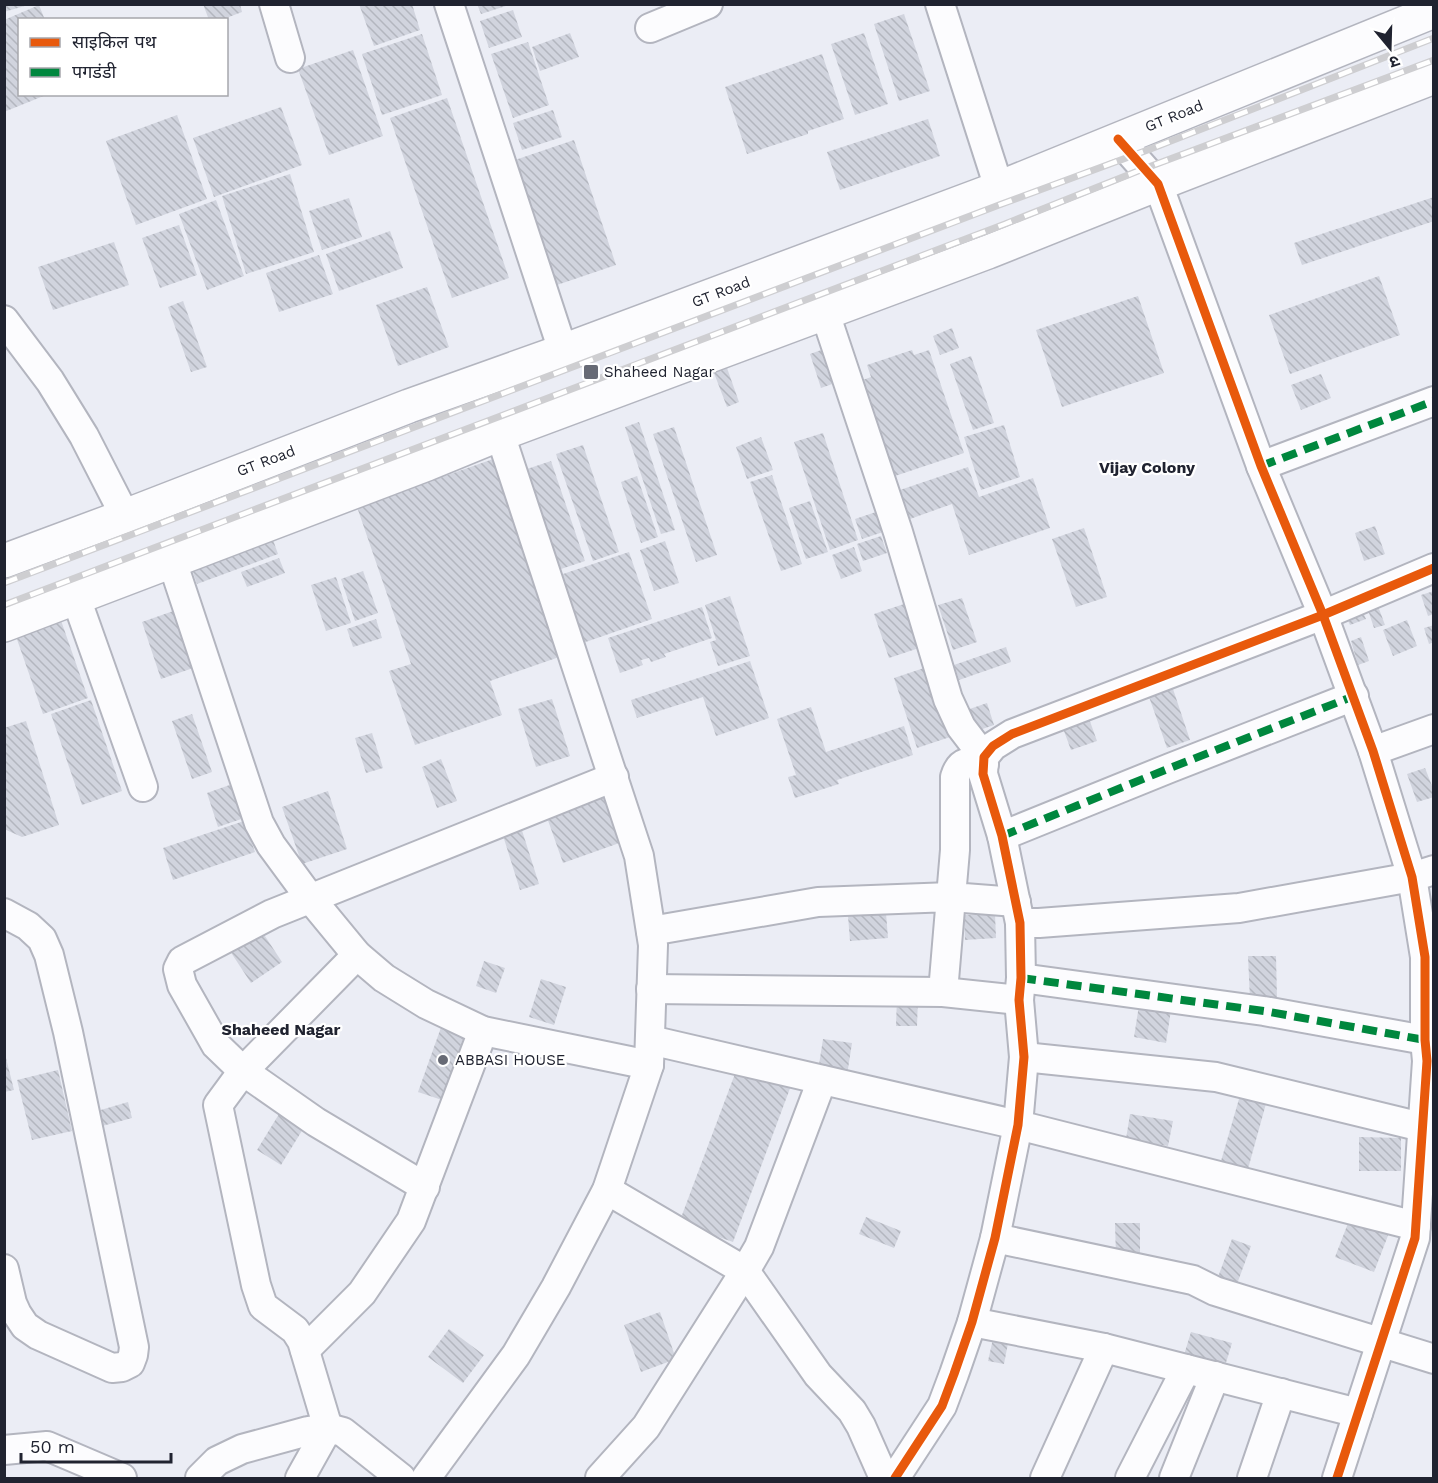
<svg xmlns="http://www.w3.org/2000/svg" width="1438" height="1483" viewBox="0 0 1438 1483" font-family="'Work Sans','Noto Sans Devanagari',sans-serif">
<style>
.building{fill:url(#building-back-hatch)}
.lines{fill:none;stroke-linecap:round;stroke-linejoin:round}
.minor-casing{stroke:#b3b5bf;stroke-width:32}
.highway-casing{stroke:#b3b5bf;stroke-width:36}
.minor{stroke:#fcfcfe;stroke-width:28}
.highway{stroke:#fcfcfe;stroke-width:33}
.rail-casing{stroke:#ceced1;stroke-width:7}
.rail{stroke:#fff;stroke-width:4.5;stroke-dasharray:14;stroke-linecap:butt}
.quiet{stroke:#00873e;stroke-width:8;stroke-dasharray:15 8;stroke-linecap:butt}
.cycleway-casing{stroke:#fff;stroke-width:13}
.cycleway{stroke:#e8590c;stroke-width:9}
.poi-dot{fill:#676a75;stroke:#fff;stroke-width:2}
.labels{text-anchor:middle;stroke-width:4.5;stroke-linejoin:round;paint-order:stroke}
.street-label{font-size:15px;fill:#202330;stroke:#fff}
.poi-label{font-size:15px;fill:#202330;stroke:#fff;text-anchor:start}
.neighbourhood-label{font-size:16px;font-weight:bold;fill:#202330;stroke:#fff}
</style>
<defs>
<pattern id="building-back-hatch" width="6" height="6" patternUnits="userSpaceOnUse" patternTransform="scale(1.5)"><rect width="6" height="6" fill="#d1d4de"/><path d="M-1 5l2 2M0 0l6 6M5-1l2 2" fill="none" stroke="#b3b6bf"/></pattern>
</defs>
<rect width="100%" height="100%" fill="#ebedf5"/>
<g class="building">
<path d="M4 4H28V5L4 12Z"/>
<path d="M203 4H240L242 12 221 20H209Z"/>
<path d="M359 4H412L420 30 374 46Z"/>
<path d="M477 4H509V5L481 14Z"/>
<path d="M39 5 45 20H20V94L46 95 4 112V20Z"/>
<path d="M513 10 522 37 489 48 480 21Z"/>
<path d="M904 14 930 91 899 101 874 24Z"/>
<path d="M570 33 579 57 540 71 532 47Z"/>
<path d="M864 33 888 104 855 115 831 44Z"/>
<path d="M422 34 442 95 382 115 362 54Z"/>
<path d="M528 42 549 105 513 118 491 54Z"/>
<path d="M353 50 383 136 329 155 298 69Z"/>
<path d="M822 54 844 119 808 131V134L747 154 725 87Z"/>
<path d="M447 98 509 278 452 298 390 118Z"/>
<path d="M281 107 302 165 214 197 193 138Z"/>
<path d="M553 110 562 137 522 150 513 123Z"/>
<path d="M177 115 207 199 136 225 106 141Z"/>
<path d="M928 119 940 156 840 190 827 152Z"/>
<path d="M574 140 616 265 557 285 515 160Z"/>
<path d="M290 174 314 252 246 274 222 196Z"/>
<path d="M1434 197V221L1302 265 1294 243Z"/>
<path d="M349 198 362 237 322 250 309 211Z"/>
<path d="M216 200 244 276 207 290 179 214Z"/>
<path d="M179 225 197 275 160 288 142 238Z"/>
<path d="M390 231 403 268 339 291 326 254Z"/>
<path d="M114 242 129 285 53 310 38 267Z"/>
<path d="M319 255 333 294 279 312 266 273Z"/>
<path d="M1379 276 1400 335 1290 374 1269 315Z"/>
<path d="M427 287 449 347 398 366 376 305Z"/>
<path d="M1138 296 1164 373 1062 407 1036 330Z"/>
<path d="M183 301 207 367 191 372 168 307Z"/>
<path d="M952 328 959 348 940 355 933 336Z"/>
<path d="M824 349 835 383 821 388 810 354Z"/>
<path d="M912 350 914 355 929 350 964 453 892 477 860 381 871 377 867 365Z"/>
<path d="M971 356 994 423 973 430 950 364Z"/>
<path d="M727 368 739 402 727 407 714 373Z"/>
<path d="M1321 374 1331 398 1301 410 1291 385Z"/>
<path d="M639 422 675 530 661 534 625 427Z"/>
<path d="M1004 425 1020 477 981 490 964 437Z"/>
<path d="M674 427 717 555 696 562 653 434Z"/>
<path d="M823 433 858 540 830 550 794 442Z"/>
<path d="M761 437 773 470 747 479 736 447Z"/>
<path d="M583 445 619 552 593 561 556 454Z"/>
<path d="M496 458 565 655 490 681 502 715 415 745 389 671 411 664 357 507Z"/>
<path d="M551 461 585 561 555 571 521 471Z"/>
<path d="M968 467 979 497 1033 478 1050 528 969 555 952 504 910 519 900 490Z"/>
<path d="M772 475 802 564 781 571 750 482Z"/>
<path d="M637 476 658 537 641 543 621 482Z"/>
<path d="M810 501 828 552 806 559 789 508Z"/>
<path d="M876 512 883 532 862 539 855 519Z"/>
<path d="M1375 526 1385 554 1364 561 1355 533Z"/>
<path d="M1084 528 1107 597 1076 607 1052 539Z"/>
<path d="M881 536 887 553 863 561 857 544Z"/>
<path d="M272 537 278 554 197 584 191 567Z"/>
<path d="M665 541 679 583 654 591 640 550Z"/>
<path d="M854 547 862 571 841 579 832 555Z"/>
<path d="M629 552 652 619 580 644 557 576Z"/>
<path d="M279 558 285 573 247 587 241 572Z"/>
<path d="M363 571 378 613 355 621 341 579Z"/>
<path d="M336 577 351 623 326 631 311 585Z"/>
<path d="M1434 591V614L1428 616 1421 595Z"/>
<path d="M730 596 750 656 718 666 710 642 716 640 705 605Z"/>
<path d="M962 598 977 642 953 650 938 605Z"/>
<path d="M1375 598 1385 625 1374 628 1365 601Z"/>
<path d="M907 603 922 647 889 658 874 614Z"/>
<path d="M702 607 712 638 664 654 666 657 651 662 649 658 641 660 643 665 620 673 608 638Z"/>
<path d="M1361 608 1366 619 1350 625 1345 614Z"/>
<path d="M57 609 88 698 43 714 12 625Z"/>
<path d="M179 609 199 666 161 679 142 622Z"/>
<path d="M376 619 382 638 353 647 347 629Z"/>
<path d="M1407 620 1417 646 1393 656 1383 630Z"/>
<path d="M1434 625V642L1429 644 1424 628Z"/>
<path d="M1361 637 1369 661 1358 665 1351 641Z"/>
<path d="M1006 647 1011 662 959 680 954 665Z"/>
<path d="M750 661 769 718 716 736 703 697 637 718 631 700Z"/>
<path d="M930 666 953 736 917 748 894 678Z"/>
<path d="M1172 686 1190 740 1167 748 1148 694Z"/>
<path d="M552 699 570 756 536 767 518 709Z"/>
<path d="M91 700 122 791 82 805 51 714Z"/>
<path d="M987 703 994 725 968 734 961 712Z"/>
<path d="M811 707 826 752 904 726 913 755 837 780 839 784 795 798 788 777 796 775 777 719Z"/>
<path d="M1087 713 1097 741 1071 750 1061 723Z"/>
<path d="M192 714 212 772 192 779 172 721Z"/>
<path d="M26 721 59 825 22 837 4 829V728Z"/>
<path d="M372 733 383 768 366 773 355 738Z"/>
<path d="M441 759 457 801 437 808 422 767Z"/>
<path d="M1425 768 1434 791V797L1417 802 1407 774Z"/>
<path d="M238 782 250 816 218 827 207 793Z"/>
<path d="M607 788 625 841 563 863 544 809Z"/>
<path d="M328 791 347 849 302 864 282 807Z"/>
<path d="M244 821 255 852 173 880 163 848Z"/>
<path d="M519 821 539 884 520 890 500 826Z"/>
<path d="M886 913 888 938 850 941 848 916Z"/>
<path d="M995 914 996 938 965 940 964 915Z"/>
<path d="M259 927 282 962 251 983 228 948Z"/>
<path d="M1248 956H1276L1277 999 1250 1000Z"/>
<path d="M484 961 505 968 496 993 476 986Z"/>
<path d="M541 979 566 987 554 1025 529 1017Z"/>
<path d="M897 997 918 998 917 1026H896Z"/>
<path d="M1139 1005 1171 1010 1166 1043 1134 1037Z"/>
<path d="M444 1019 467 1027 442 1100 418 1092Z"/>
<path d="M823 1039 852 1043 847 1075 818 1071Z"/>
<path d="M4 1050 14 1090 4 1092Z"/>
<path d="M739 1063 792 1083 733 1242 679 1223Z"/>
<path d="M58 1070 72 1131 32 1140 17 1080Z"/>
<path d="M1241 1092 1267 1100 1248 1169 1221 1161Z"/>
<path d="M128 1102 132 1118 91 1129 87 1114Z"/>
<path d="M279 1114 303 1129 281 1165 257 1150Z"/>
<path d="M1130 1114 1173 1121 1168 1146 1126 1139Z"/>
<path d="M1359 1137 1401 1138V1171H1359Z"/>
<path d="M866 1217 901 1231 894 1248 859 1234Z"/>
<path d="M1350 1218 1389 1233 1374 1272 1335 1257Z"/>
<path d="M1115 1223H1140V1256L1116 1257Z"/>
<path d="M1232 1239 1251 1246 1237 1284 1218 1277Z"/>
<path d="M660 1312 676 1359 641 1372 624 1325Z"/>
<path d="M449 1329 484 1355 463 1383 428 1357Z"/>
<path d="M995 1330 1010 1333 1004 1364 988 1361Z"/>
<path d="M1191 1332 1232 1343 1225 1366 1184 1355Z"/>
</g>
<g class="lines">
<defs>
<g id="minor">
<path d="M274 4 290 58"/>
<path d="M449 4 563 351"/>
<path d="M940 4 999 188"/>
<path d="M650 28 708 4"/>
<path d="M1118 139 1158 184 1261 466 1323 615 1373 751 1412 877 1425 957V1040L1427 1061 1415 1238 1337 1478"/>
<path d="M825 313 898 532 948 699 961 727 984 757"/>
<path d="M4 320 50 381 84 436 125 516"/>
<path d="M1261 466 1434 401"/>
<path d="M172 561 259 823 271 845 310 898 357 955 384 978 426 1004 483 1031 649 1065"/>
<path d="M76 598 143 787"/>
<path d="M1373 751 1434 729"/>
<path d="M984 764C969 761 960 760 955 777V850L951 897 1016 902"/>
<path d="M1002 836 1170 768 1354 696"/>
<path d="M4 913 28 926 42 939 49 955 68 1032 134 1347 133 1355 130 1363 122 1367 112 1368 38 1335 25 1326 17 1314 12 1303 4 1269"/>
<path d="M1020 923H1039L1239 908 1412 877 1434 870"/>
<path d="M651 931 818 902 951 897 943 992"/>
<path d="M1021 978 1264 1011 1425 1040"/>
<path d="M651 989 943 992 1019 1000"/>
<path d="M650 1040 1018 1125 1416 1226"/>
<path d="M1024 1057 1216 1077 1434 1130"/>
<path d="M425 1187 316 1122 243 1071 216 1045 182 985 178 969 182 961 272 914 614 777"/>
<path d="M607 1190 745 1271 818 1375 852 1411 861 1426 884 1478"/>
<path d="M995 1238 1193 1280 1215 1291 1434 1359"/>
<path d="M972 1322 1104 1348 1358 1413"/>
<path d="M305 1350 362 1293 411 1221 483 1031"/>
<path d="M4 1450 47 1446 122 1478"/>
<path d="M200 1478 217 1461 242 1449 308 1431 328 1428 343 1432 401 1478"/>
<path d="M300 1478 328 1428 302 1341 295 1330 263 1306 256 1285 218 1105 243 1071 357 955"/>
<path d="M426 1478 516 1355 556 1287 607 1190 649 1065 653 945 639 856 500 434"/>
<path d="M600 1478 646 1427 745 1271 759 1247 822 1080"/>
<path d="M895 1478 942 1406 954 1374 972 1322 995 1238 1018 1125 1024 1057 1019 1000 1021 978 1020 923 1002 836 983 774 984 757 993 746 1012 734 1323 615 1434 568"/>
<path d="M1045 1478 1104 1348"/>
<path d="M1130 1478 1186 1369"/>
<path d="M1174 1478 1215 1376"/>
<path d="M1252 1478 1281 1393"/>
</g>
<g id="highway">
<path d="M4 561 125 516 409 406 563 351 999 188 1434 11"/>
<path d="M4 625 427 464 500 434 988 252 1158 184 1434 77"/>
</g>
</defs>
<use href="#minor" class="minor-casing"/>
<use href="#highway" class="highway-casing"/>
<use href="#minor" class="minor"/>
<use href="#highway" class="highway"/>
<defs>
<g id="rail">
<path d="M4 583 999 205 1153 148 1434 38"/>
<path d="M4 605 1005 224 1138 171 1434 60"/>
</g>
</defs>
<use href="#rail" class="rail-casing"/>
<use href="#rail" class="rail"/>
<g class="quiet">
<path d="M1261 466 1434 401"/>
<path d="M1002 836 1170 768 1354 696"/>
<path d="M1021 978 1264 1011 1425 1040"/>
</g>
<defs>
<g id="cycleway">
<path d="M1118 139 1158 184 1261 466 1323 615 1373 751 1412 877 1425 957V1040L1427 1061 1415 1238 1337 1478"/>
<path d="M895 1478 942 1406 954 1374 972 1322 995 1238 1018 1125 1024 1057 1019 1000 1021 978 1020 923 1002 836 983 774 984 757 993 746 1012 734 1323 615 1434 568"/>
</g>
</defs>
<use href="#cycleway" class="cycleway-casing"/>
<use href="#cycleway" class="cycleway"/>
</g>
<g class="poi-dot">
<rect x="583" y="364" width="16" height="16" rx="3"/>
<circle cx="443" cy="1060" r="6"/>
</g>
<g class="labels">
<g class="street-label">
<text transform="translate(1174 116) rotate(-22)" y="5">GT Road</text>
<text transform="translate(721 292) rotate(-21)" y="5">GT Road</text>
<text transform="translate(266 461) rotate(-21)" y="5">GT Road</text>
</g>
<g class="poi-label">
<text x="604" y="377">Shaheed Nagar</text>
<text x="455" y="1065">ABBASI HOUSE</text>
</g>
<g class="neighbourhood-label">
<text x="1147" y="473">Vijay Colony</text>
<text x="281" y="1035">Shaheed Nagar</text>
</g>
</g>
<rect width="1438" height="1483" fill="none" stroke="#202330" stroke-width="12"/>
<rect x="18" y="18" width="210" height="78" fill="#ffffff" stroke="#a6a7ac" stroke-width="1.5"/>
<rect x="30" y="38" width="30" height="9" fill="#e8590c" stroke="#a6a7ac" stroke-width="1.5"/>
<text x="72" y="48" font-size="18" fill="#202330">साइकिल पथ</text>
<rect x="30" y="68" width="30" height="9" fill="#00873e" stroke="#a6a7ac" stroke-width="1.5"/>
<text x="72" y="78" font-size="18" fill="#202330">पगडंडी</text>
<g transform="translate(1390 48) rotate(161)" stroke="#ffffff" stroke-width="4.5" paint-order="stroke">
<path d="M0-4.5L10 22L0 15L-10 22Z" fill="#202330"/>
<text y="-9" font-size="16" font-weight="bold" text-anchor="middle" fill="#202330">उ</text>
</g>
<path d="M21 1453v9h150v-9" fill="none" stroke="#202330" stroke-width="3"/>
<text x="30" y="1453" font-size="18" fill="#202330" stroke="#ffffff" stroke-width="4.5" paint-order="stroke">50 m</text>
</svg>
